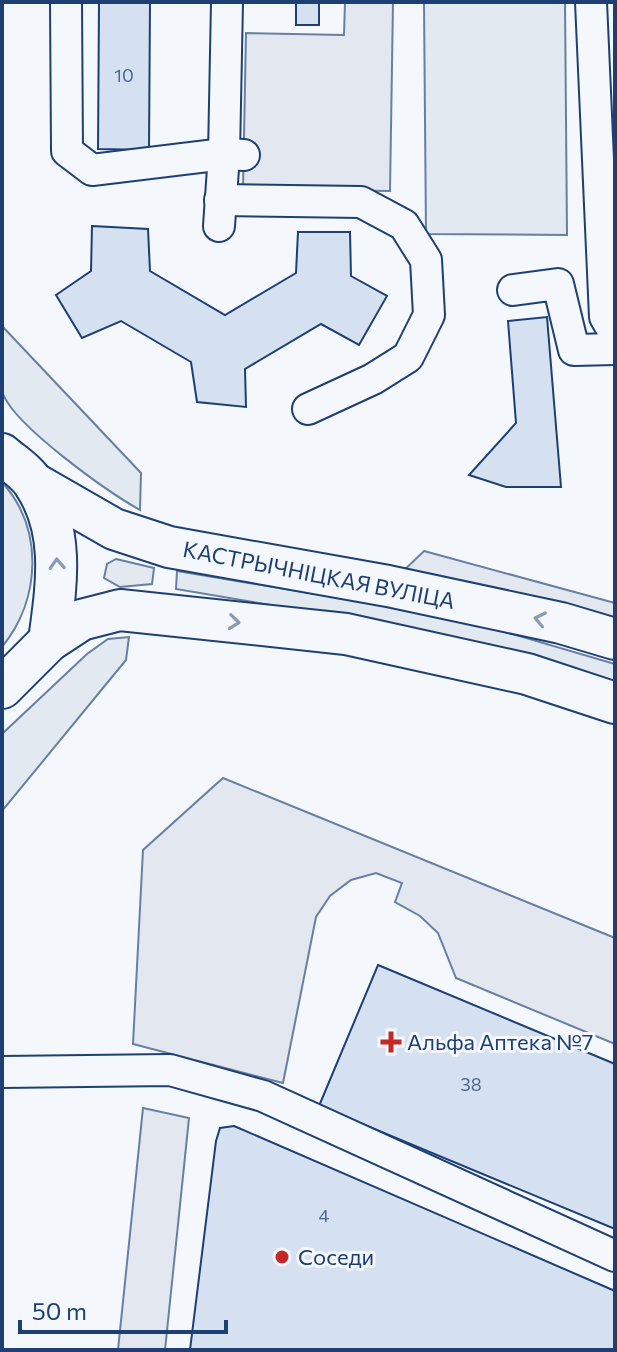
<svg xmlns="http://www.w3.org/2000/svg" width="617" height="1352" viewBox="0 0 617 1352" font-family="Commissioner,sans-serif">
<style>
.green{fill:#e3e9f0;stroke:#687fa3;stroke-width:2}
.parking{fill:#e3e8f0;stroke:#687fa3;stroke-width:2}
.building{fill:#d5e0f0;stroke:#1d3f73;stroke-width:2}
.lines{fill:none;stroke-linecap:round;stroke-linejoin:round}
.minor-casing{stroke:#1d3f73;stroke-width:34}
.major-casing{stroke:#1d3f73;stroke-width:44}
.minor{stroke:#f4f7fb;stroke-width:30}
.major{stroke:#f4f7fb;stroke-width:40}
.oneway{stroke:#889bb7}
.poi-dot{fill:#c62828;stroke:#f4f7fb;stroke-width:3}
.labels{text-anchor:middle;stroke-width:6;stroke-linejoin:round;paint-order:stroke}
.number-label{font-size:18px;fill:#4b6792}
.street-label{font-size:22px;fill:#1d3f73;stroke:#f4f7fb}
.poi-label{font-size:22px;fill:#1d3f73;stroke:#f4f7fb;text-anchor:start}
</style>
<rect width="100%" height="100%" fill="#f4f7fb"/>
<g class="green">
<path d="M424 2H565L567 235 426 234Z"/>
<path d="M2 326 141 473 140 510C108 492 16 427 3 394 0 381 2 341 2 326Z"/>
<path d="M2 482C44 529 41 599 2 647Z"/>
<path d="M116 559 154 568 152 584 120 587 104 578 107 564Z"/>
<path d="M177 571 454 617 615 664V686L412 629 176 589Z"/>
<path d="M129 637 126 660 2 811V734L87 654 108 639Z"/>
</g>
<g class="parking">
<path d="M345 2H393L390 191 243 189 246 33 344 35Z"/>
<path d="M424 551 615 603V631L397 577Z"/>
<path d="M223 778 615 938V1044L456 978 438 933 420 916 395 902 402 883 376 873 351 880 330 896 316 917 283 1083 133 1044 143 850Z"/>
<path d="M143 1108 189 1118 165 1350H118Z"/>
</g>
<g class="building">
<path d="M99 2H150L149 150 98 149Z"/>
<rect x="296" y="2" width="23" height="23"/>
<path d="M92 226 148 229 150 271 225 315 296 273 298 232H350L351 276 387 296 359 345 321 324 245 369 246 407 197 402 191 362 121 321 82 338 56 295 91 271Z"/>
<path d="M547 317 561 487H506L469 475 516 423 508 321Z"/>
<path d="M378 965 615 1064V1229L319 1106Z"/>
<path d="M234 1126 615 1291V1350H190L216 1141 220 1128Z"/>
</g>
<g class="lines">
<defs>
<g id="minor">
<path d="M66 2 67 151 92 170 224 154 244 155"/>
<path d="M591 2 605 317 615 334"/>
<path d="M220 200 361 202 404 225 426 260 429 315 408 357 373 379 308 409"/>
<path d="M219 226 224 154 227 2"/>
<path d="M513 290 558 284 574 350 615 349"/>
<path d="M2 1072 170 1070 263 1096 615 1256"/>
</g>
<g id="major">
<path d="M2 454C12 463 27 472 34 484 66 532 56 588 49 641"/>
<path d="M34 483 114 529 169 547 388 586 561 623 615 639"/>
<path d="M2 688 49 641 81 620 120 610 346 634 527 674 615 703"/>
</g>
</defs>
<use href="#minor" class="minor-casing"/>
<use href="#major" class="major-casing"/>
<use href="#minor" class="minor"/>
<use href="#major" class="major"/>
</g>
<defs><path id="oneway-chevron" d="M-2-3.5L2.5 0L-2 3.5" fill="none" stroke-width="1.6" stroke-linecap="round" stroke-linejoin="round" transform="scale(2)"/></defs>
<g class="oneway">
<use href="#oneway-chevron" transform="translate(57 564) rotate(-93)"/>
<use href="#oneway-chevron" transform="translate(540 619) rotate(-168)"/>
<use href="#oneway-chevron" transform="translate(234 622) rotate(6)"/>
</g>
<g class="poi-dot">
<path d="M387 1030h8v8h8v8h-8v8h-8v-8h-8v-8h8z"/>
<circle cx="282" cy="1257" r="8"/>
</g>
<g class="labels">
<g class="number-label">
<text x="124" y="82">10</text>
<text x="471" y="1091">38</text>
<text x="324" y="1222">4</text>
</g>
<g class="street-label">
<text transform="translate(319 575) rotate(11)" y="8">КАСТРЫЧНІЦКАЯ ВУЛІЦА</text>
</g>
<g class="poi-label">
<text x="407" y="1050">Альфа Аптека №7</text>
<text x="298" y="1265">Соседи</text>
</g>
</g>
<rect width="617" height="1352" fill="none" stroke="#1d3f73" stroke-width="8"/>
<path d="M20 1320v12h206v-12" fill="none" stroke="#1d3f73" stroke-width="4"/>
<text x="32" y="1320" font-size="24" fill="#1d3f73" stroke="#f4f7fb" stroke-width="6" paint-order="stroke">50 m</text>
</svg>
